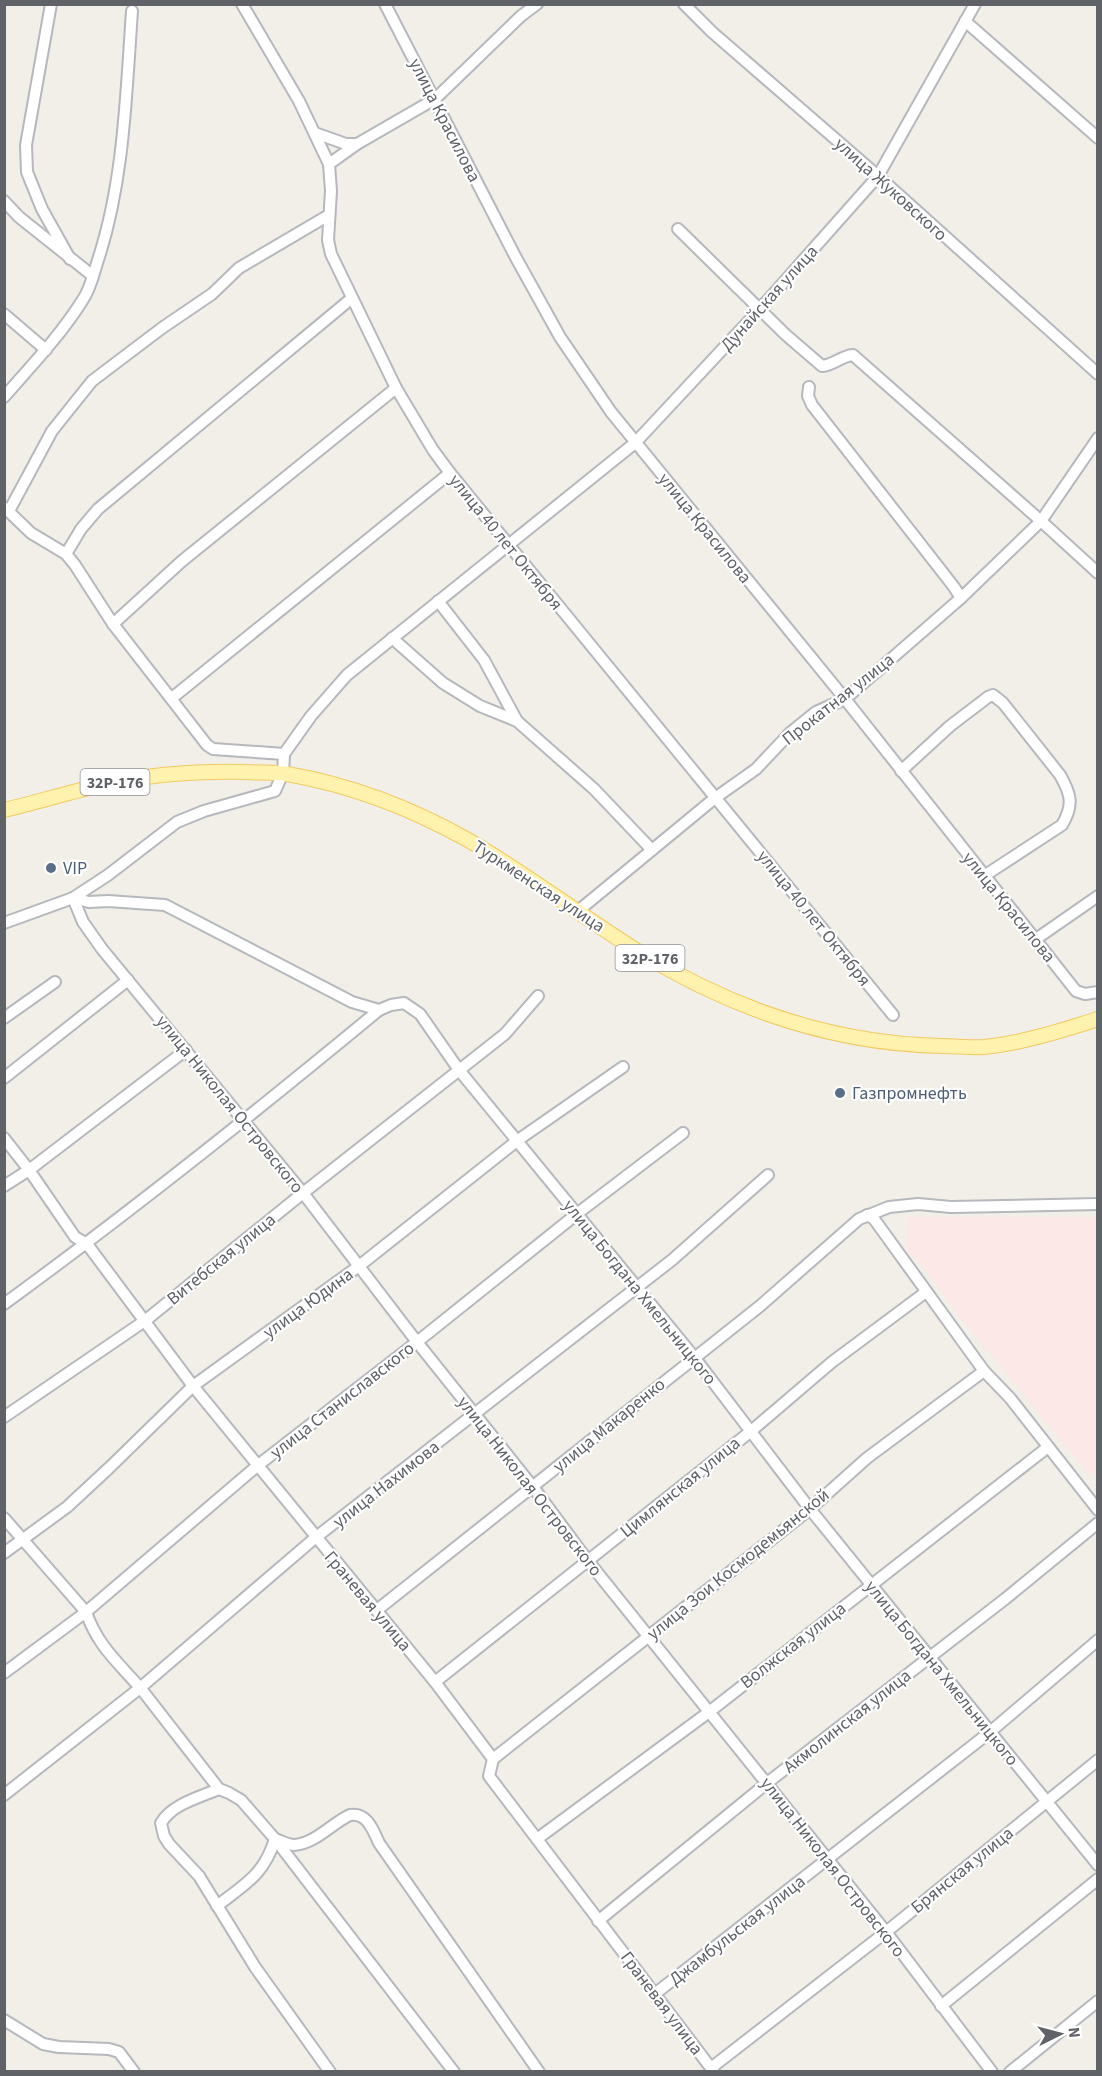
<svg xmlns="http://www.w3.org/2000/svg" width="1102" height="2076" viewBox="0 0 1102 2076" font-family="'Source Sans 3',sans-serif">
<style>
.medical{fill:#fce8e6}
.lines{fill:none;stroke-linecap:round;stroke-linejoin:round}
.minor-casing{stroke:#b5b8bc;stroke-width:14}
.major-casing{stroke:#f2c960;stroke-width:16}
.minor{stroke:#fff;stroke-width:10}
.major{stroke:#fff2af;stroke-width:14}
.service-dot{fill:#5c6f8a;stroke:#fff;stroke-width:2}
.labels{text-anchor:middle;stroke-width:4.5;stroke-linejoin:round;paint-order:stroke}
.shield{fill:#fff;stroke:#8f9295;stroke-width:1.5}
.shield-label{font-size:16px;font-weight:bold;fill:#5f6368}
.street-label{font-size:18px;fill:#5f6368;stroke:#fff}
.service-label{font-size:18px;fill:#4e5e75;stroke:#fff;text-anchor:start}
</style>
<rect width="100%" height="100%" fill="#f1efe8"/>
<path class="medical" d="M908 1217H1097V1470L1090 1476 957 1313 919 1262 906 1252Z"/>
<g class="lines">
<defs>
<g id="minor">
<path d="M51 4 26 145 27 172 42 209 70 259"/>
<path d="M242 4 299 101 329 164 331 191 328 240 331 254 396 388 433 450 450 473 893 1015"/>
<path d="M385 4 515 256 560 337 611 412 845 699 1076 991 1085 994 1098 992"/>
<path d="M684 4 712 32 878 176 1098 374"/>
<path d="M965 21 1098 138"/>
<path d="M315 133 346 144H357"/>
<path d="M329 164 357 144 435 99 521 16 537 4"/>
<path d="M4 201 19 217 93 276"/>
<path d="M678 229 786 335 822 366C834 365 841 356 853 355L1041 521 1098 573"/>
<path d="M4 314 46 350"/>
<path d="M809 387 808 396 812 405 954 587 961 598"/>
<path d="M4 397C31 366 60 336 82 301 90 290 93 276 97 263 124 183 126 95 132 11"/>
<path d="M5 508 31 533 66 554 75 565 113 624 207 745 213 749 284 754"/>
<path d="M9 511 52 431 92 381 162 328 212 294 239 268 329 215"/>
<path d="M66 554 81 529 98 509 352 298"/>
<path d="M438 601 484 660 517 721"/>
<path d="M113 624 182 561 396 388"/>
<path d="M392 638 443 683 480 706 517 721 594 789 652 850"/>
<path d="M172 698 450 473"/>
<path d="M901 771 950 726 988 697 993 695 1003 703 1060 775C1071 794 1074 805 1062 825L984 876"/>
<path d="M73 898 83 922 102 949 303 1193 417 1342 533 1487 588 1561 886 1932 992 2072"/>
<path d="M73 898 89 902 108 901 165 905 352 1002 379 1010 391 1005 404 1003 420 1014 459 1070 694 1357 810 1509 1098 1865"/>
<path d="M578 911 715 798 756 769 790 733 816 712 845 699 961 598 1041 521 1098 438"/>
<path d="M4 923 73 898 108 875 177 822 204 811 275 791 283 773 284 754 311 716 347 675 635 443 760 309 878 176 975 4"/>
<path d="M1036 939 1098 896"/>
<path d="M4 1018 55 982"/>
<path d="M4 1078 128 980"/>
<path d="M4 1138 29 1170 75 1237 87 1244 193 1386 435 1682 493 1759 489 1776 714 2072"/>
<path d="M4 1186 29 1170 186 1050"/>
<path d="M867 1215 874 1219 984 1371 1010 1398 1098 1510"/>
<path d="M4 1304C133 1210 257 1111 379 1010"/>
<path d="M4 1417 146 1320 303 1193 505 1034 538 996"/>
<path d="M4 1518 86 1612C98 1647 119 1663 142 1690 168 1723 193 1756 219 1789L229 1793 241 1800 275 1839 454 2072"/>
<path d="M4 1553 67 1507 109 1468 193 1386 359 1266 518 1140 623 1067"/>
<path d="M377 1610 760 1306 859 1219 889 1207 918 1204 951 1207 1098 1204"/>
<path d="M4 1673 86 1612 257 1466 417 1342 578 1213 683 1133"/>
<path d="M435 1682 750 1432 832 1362 926 1292"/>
<path d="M493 1759 810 1509 867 1458 984 1371"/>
<path d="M219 1789C200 1797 172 1804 161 1823L164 1836 169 1844 199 1876 255 1967 330 2072"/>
<path d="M4 1795 140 1688 315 1538 672 1260 768 1175"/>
<path d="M275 1839C281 1841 288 1845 294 1845 315 1844 332 1823 350 1815 367 1812 373 1830 379 1843L539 2072"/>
<path d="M537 1839 709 1712 1048 1447"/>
<path d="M217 1906C245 1884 264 1875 275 1839"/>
<path d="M598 1921 767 1783 1005 1599 1098 1523"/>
<path d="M656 1993 990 1732 1098 1640"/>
<path d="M941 2006 1098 1879"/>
<path d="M4 2020 43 2044 59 2047 109 2049 119 2052 134 2072"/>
<path d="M711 2068 886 1932 1098 1760"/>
<path d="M1010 2072 1098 2001"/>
</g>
<path id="major" d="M4 810C39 802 72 791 107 784 152 774 200 771 246 772 260 773 274 772 287 774 351 785 411 808 468 840 527 874 581 916 639 952 732 1009 834 1044 943 1046 956 1046 971 1048 984 1047 1023 1043 1060 1031 1098 1019"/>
</defs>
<use href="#minor" class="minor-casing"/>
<use href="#major" class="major-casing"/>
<use href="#minor" class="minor"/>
<use href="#major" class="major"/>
</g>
<g class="service-dot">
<circle cx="51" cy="868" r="6"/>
<circle cx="840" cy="1093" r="6"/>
</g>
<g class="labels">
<g class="shield">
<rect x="80.5" y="769" width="69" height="26" rx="4.5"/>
<rect x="615.5" y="945" width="69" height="26" rx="4.5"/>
</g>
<g class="shield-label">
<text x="115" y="788">32Р-176</text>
<text x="650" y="964">32Р-176</text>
</g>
<g class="street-label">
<text transform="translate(445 120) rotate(63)" y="6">улица Красилова</text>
<text transform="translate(891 189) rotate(42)" y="6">улица Жуковского</text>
<text transform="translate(769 298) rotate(-48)" y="6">Дунайская улица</text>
<text transform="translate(705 528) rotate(51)" y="6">улица Красилова</text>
<text transform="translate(506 542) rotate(51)" y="6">улица 40 лет Октября</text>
<text transform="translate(838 699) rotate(-38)" y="6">Прокатная улица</text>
<text transform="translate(539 886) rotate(33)" y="6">Туркменская улица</text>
<text transform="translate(1009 907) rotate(51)" y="6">улица Красилова</text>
<text transform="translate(814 918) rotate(51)" y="6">улица 40 лет Октября</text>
<text transform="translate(230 1104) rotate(51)" y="6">улица Николая Островского</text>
<text transform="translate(221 1259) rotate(-39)" y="6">Витебская улица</text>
<text transform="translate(640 1292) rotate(51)" y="6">улица Богдана Хмельницкого</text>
<text transform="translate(308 1303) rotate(-36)" y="6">улица Юдина</text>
<text transform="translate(342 1400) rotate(-38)" y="6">улица Станиславского</text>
<text transform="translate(609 1425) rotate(-39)" y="6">улица Макаренко</text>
<text transform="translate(386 1484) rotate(-38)" y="6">улица Нахимова</text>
<text transform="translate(530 1486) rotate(52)" y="6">улица Николая Островского</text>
<text transform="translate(680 1487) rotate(-39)" y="6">Цимлянская улица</text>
<text transform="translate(738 1564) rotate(-39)" y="6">улица Зои Космодемьянской</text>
<text transform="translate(368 1601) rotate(50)" y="6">Граневая улица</text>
<text transform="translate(793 1645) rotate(-38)" y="6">Волжская улица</text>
<text transform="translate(942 1673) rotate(51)" y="6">улица Богдана Хмельницкого</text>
<text transform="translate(847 1721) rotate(-38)" y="6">Акмолинская улица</text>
<text transform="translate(833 1867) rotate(52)" y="6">улица Николая Островского</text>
<text transform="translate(962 1870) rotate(-39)" y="6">Брянская улица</text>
<text transform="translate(737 1930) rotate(-38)" y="6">Джамбульская улица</text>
<text transform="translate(662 2003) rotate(53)" y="6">Граневая улица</text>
</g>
<g class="service-label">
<text x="63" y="874">VIP</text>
<text x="852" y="1099">Газпромнефть</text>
</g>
</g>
<rect width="1102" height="2076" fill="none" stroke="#5f6368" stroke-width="12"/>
<g transform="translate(1060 2034) rotate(84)" stroke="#ffffff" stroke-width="4.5" paint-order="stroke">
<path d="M0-4.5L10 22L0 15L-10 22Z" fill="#5f6368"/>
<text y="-9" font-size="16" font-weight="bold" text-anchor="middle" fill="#5f6368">N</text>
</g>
</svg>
